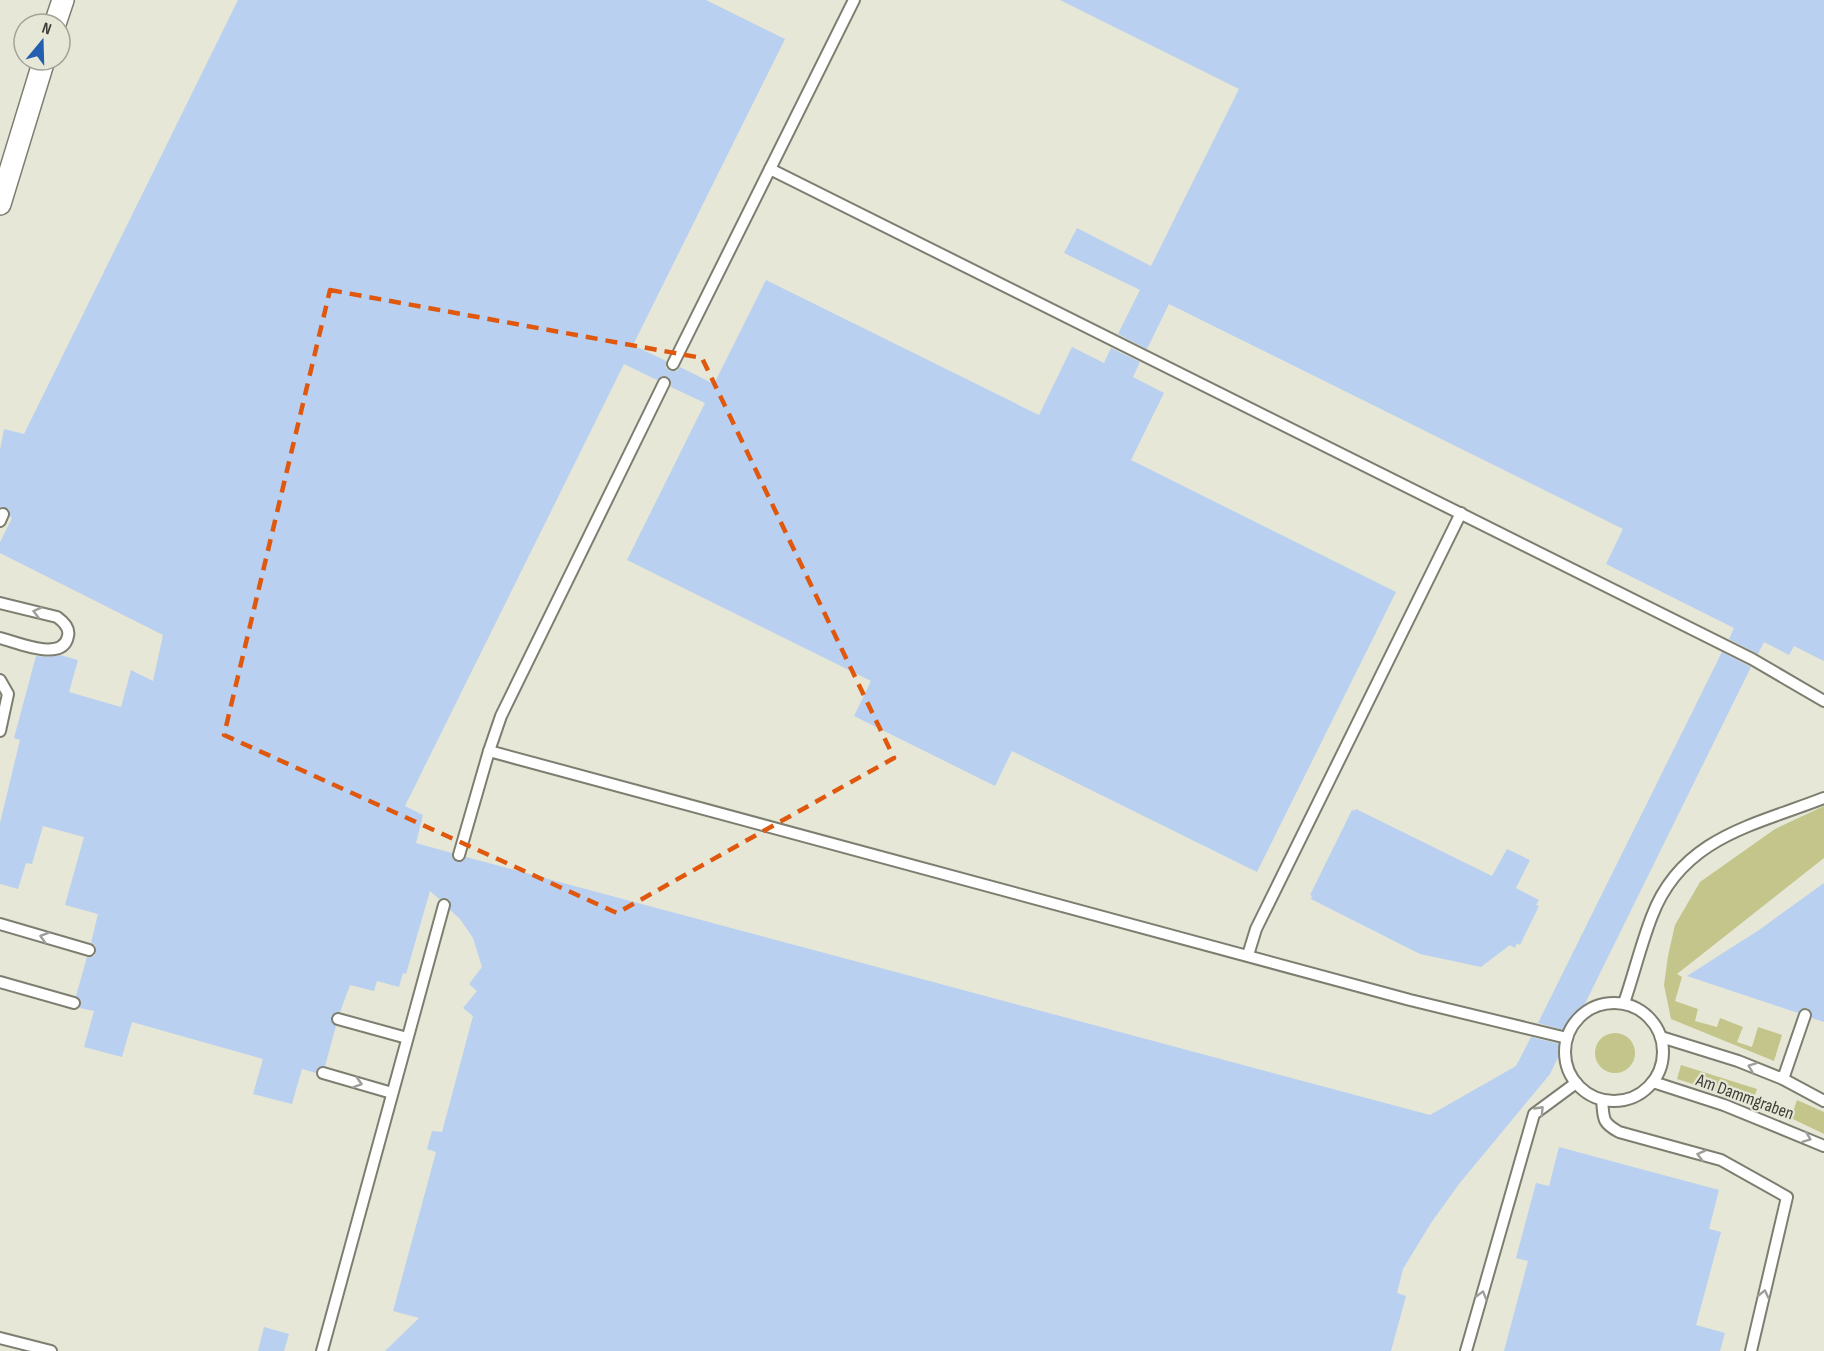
<svg xmlns="http://www.w3.org/2000/svg" width="1824" height="1351" font-family="'Sofia Sans Condensed',sans-serif">
	<style>
		.green { fill: #c3c58a }
		.building { fill: #b9d0f0 }
		.lines { fill: none; stroke-linecap: round; stroke-linejoin: round }
		.service-casing { stroke: #7d7e70; stroke-width: 14 }
		.minor-casing { stroke: #7d7e70; stroke-width: 24 }
		.service { stroke: #fff; stroke-width: 10 }
		.minor { stroke: #fff; stroke-width: 21 }
		.oneway { stroke: #9e9e9a }
		.marked { fill: none; stroke: #df580e; stroke-width: 4.5; stroke-dasharray: 12 8; stroke-linejoin: round }
		.labels { text-anchor: middle; dominant-baseline: central; stroke-width: 4.5; stroke-linejoin: round; paint-order: stroke }
		.street-label { font-size: 18px; fill: #3d3d36; stroke: #e6e7d7 }
	</style>
	<rect width="100%" height="100%" fill="#e6e7d7"/>
	<!-- green -->
	<g class="green">
		<path d="M 1824,806 L 1824,858 L 1677,974 L 1682,977 L 1675,1001 L 1698,1009 L 1695,1021 L 1717,1027 L 1720,1018 L 1743,1027 L 1737,1042 L 1752,1047 L 1758,1027 L 1782,1035 L 1774,1061 L 1671,1019 L 1664,985 L 1668,956 L 1675,925 L 1700,882 L 1775,829 Z"/>
		<circle cx="1615" cy="1053" r="20"/>
		<path d="M 1681,1065 L 1757,1089 L 1752,1103 L 1677,1079 Z"/>
		<path d="M 1797,1100 L 1824,1112 L 1824,1134 L 1791,1118 Z"/>
	</g>
	<!-- building -->
	<g class="building">
		<path d="M 238,0 L 706,0 L 785,39 L 633,345 L 666,361 L 666,368 L 670,371 L 677,371 L 680,367 L 714,384 L 766,280 L 1039,415 L 1072,347 L 1104,363 L 1111,348 L 1140,362 L 1133,377 L 1164,393 L 1131,460 L 1396,592 L 1257,872 L 1012,751 L 995,786 L 854,716 L 871,681 L 627,560 L 705,403 L 671,387 L 671,382 L 668,377 L 663,376 L 657,380 L 624,364 L 405,806 L 423,815 L 416,843 L 452,853 L 452,857 L 456,862 L 461,862 L 466,857 L 1430,1115 L 1516,1066 L 1531,1037 L 1564,1045 L 1550,1074 L 1459,1184 L 1431,1223 L 1403,1269 L 1397,1293 L 1406,1296 L 1391,1351 L 385,1351 L 419,1318 L 393,1311 L 436,1152 L 427,1149 L 432,1131 L 442,1132 L 473,1016 L 463,1008 L 477,991 L 469,984 L 482,967 L 473,938 L 460,919 L 450,910 L 450,900 L 445,898 L 439,899 L 430,891 L 406,974 L 403,973 L 399,987 L 377,981 L 374,991 L 350,985 L 340,1012 L 336,1012 L 331,1016 L 331,1021 L 336,1026 L 325,1066 L 318,1067 L 316,1073 L 302,1069 L 292,1104 L 253,1094 L 263,1059 L 132,1022 L 122,1057 L 84,1047 L 94,1011 L 80,1008 L 81,1001 L 76,996 L 87,957 L 94,956 L 96,952 L 95,945 L 91,943 L 98,914 L 65,905 L 84,837 L 43,826 L 32,864 L 26,863 L 18,889 L 0,884 L 0,823 L 20,740 L 14,738 L 36,656 L 48,657 L 60,655 L 78,660 L 69,692 L 121,707 L 131,670 L 153,681 L 163,635 L 0,553 L 0,542 L 12,518 L 10,517 L 9,509 L 0,507 L 0,450 L 4,429 L 24,434 Z"/>
		<path d="M 1060,0 L 1824,0 L 1824,661 L 1794,646 L 1789,655 L 1764,642 L 1758,654 L 1729,639 L 1734,628 L 1606,564 L 1623,529 L 1169,304 L 1147,349 L 1118,334 L 1140,290 L 1064,253 L 1077,228 L 1151,266 L 1239,89 Z"/>
		<path d="M 1722,652 L 1751,667 L 1571,1032 L 1538,1023 Z"/>
		<path d="M 1356,809 L 1492,876 L 1507,849 L 1530,860 L 1516,888 L 1539,900 L 1536,905 L 1539,906 L 1520,945 L 1517,943 L 1515,948 L 1510,945 L 1481,967 L 1420,954 L 1311,899 L 1312,896 L 1310,895 L 1352,810 L 1354,811 Z"/>
		<path d="M 1824,883 L 1824,1022 L 1812,1018 L 1811,1011 L 1807,1008 L 1801,1009 L 1798,1013 L 1687,976 L 1759,930 Z"/>
		<path d="M 1559,1147 L 1719,1190 L 1709,1229 L 1721,1232 L 1696,1325 L 1725,1333 L 1720,1351 L 1504,1351 L 1528,1261 L 1516,1258 L 1536,1183 L 1549,1186 Z"/>
		<path d="M 264,1327 L 289,1334 L 284,1351 L 258,1351 Z"/>
	</g>
	<g class="lines">
		<!-- service casing -->
		<g class="service-casing">
			<g id="service">
				<path d="M 770,169 L 1752,659 L 1824,701"/>
				<path d="M 673,364 L 854,0"/>
				<path d="M 0,521 L 3,514"/>
				<path d="M 0,603 L 57,617 C 64,622 70,628 68,636 C 63,663 17,642 0,638"/>
				<path d="M 0,680 L 8,694 L 0,731"/>
				<path d="M 489,751 L 501,716 L 664,383"/>
				<path d="M 459,855 L 489,751 L 1410,1000 L 1567,1038"/>
				<path d="M 0,924 L 89,950"/>
				<path d="M 1248,955 L 1256,929 L 1461,513"/>
				<path d="M 0,982 L 74,1003"/>
				<path d="M 1624,1003 C 1634,974 1641,944 1652,916 C 1682,837 1755,825 1824,798"/>
				<circle cx="1614" cy="1052" r="49"/>
				<path d="M 338,1019 L 407,1038"/>
				<path d="M 1661,1037 L 1738,1061 L 1783,1079 L 1824,1101"/>
				<path d="M 323,1073 L 392,1093"/>
				<path d="M 1783,1079 L 1805,1015"/>
				<path d="M 1653,1082 L 1724,1105 L 1824,1146"/>
				<path d="M 1602,1100 C 1604,1118 1601,1122 1619,1132 L 1721,1160 L 1787,1197 L 1751,1351"/>
				<path d="M 0,1338 L 51,1351"/>
				<path d="M 322,1351 L 444,905"/>
				<path d="M 1466,1351 L 1534,1114 L 1576,1083"/>
			</g>
		</g>
		<!-- minor casing -->
		<g class="minor-casing">
			<g id="minor">
				<path d="M 55,24 L 63,0"/>
				<path d="M 0,204 L 44,60"/>
			</g>
		</g>
		<!-- service -->
		<use href="#service" class="service"/>
		<!-- minor -->
		<use href="#minor" class="minor"/>
	</g>
	<!-- one-way arrows -->
	<defs><path id="oneway-chevron" d="M-2-3.5L2.5 0L-2 3.5" fill="none" stroke-width="1.6" stroke-linecap="round" stroke-linejoin="round" transform="scale(1.5)"/></defs>
	<g class="oneway">
		<use href="#oneway-chevron" transform="translate(37 612) rotate(-166)"/>
		<use href="#oneway-chevron" transform="translate(44 937) rotate(-164)"/>
		<use href="#oneway-chevron" transform="translate(1752 1067) rotate(-159)"/>
		<use href="#oneway-chevron" transform="translate(358 1083) rotate(16)"/>
		<use href="#oneway-chevron" transform="translate(1540 1110) rotate(-46)"/>
		<use href="#oneway-chevron" transform="translate(1807 1138) rotate(21)"/>
		<use href="#oneway-chevron" transform="translate(1701 1155) rotate(-165)"/>
		<use href="#oneway-chevron" transform="translate(1764 1294) rotate(-77)"/>
		<use href="#oneway-chevron" transform="translate(1482 1295) rotate(-74)"/>
	</g>
	<!-- marked area -->
	<path class="marked" d="M 330,290 L 702,358 L 894,758 L 617,913 L 224,735 Z"/>
	<g class="labels">
		<!-- street labels -->
		<g class="street-label">
			<text transform="translate(1745 1097) rotate(20)">Am Dammgraben</text>
		</g>
	</g>
	<!-- north arrow -->
	<g transform="translate(42 42) rotate(19)"><circle r="28" fill="#e6e7d7" stroke="#a2a397" stroke-width="1.5"/>
	<path d="M0-4.5L10 22L0 15L-10 22Z" fill="#235eb0"/>
	<text y="-9" font-size="16" font-weight="bold" text-anchor="middle" fill="#3d3d36">N</text>
	</g>
</svg>
